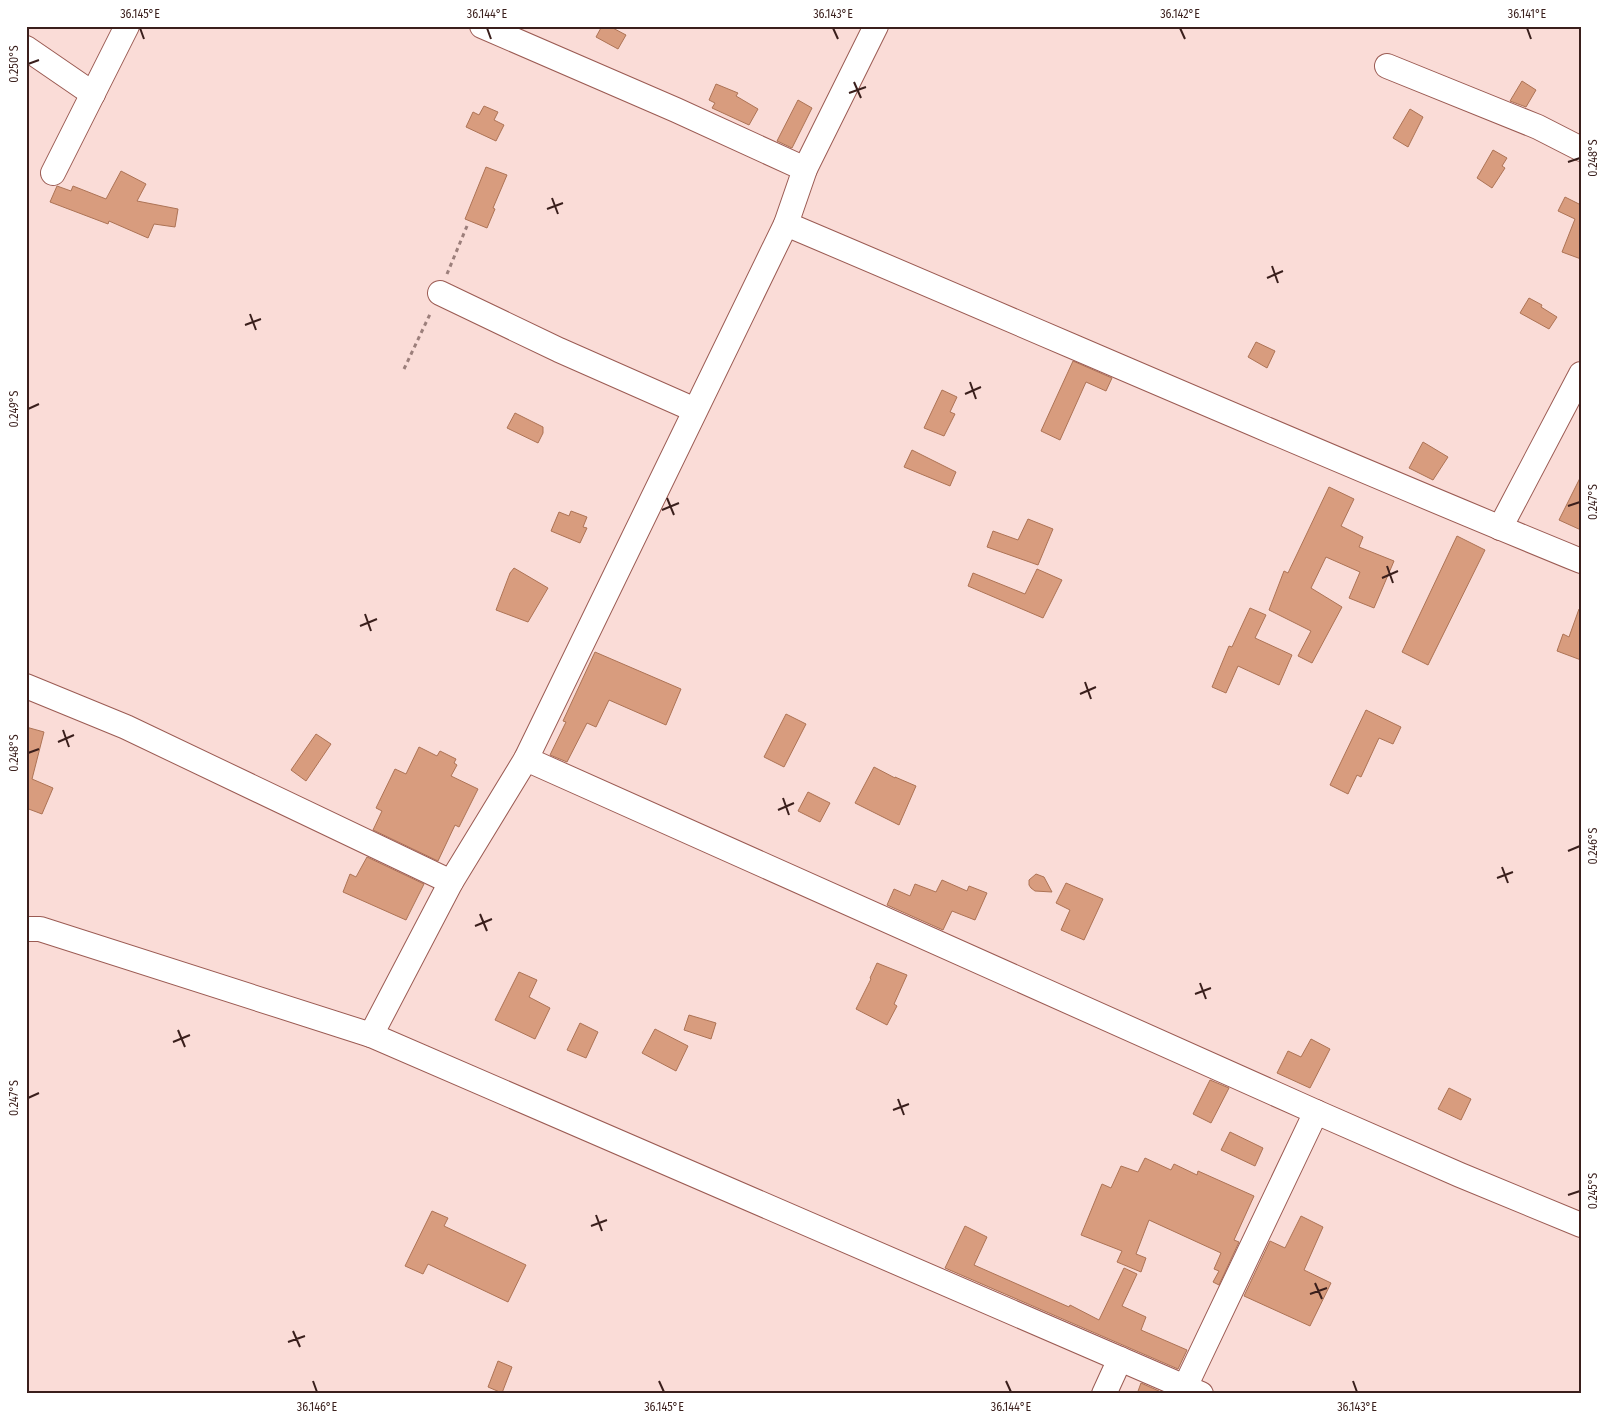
<svg xmlns="http://www.w3.org/2000/svg" width="1607" height="1420" font-family="'Fira Sans Condensed',sans-serif">
	<style>
		.building { fill: #d89c7e; stroke: #ad7355 }
		.lines { fill: none; stroke-linecap: round; stroke-linejoin: round }
		.minor-casing { stroke: #9b5b53; stroke-width: 26 }
		.path { stroke: #9c7f7b; stroke-width: 3; stroke-dasharray: 4 4; stroke-linecap: butt }
		.minor { stroke: #fff; stroke-width: 24 }
		.ticks { fill: none; stroke: #3a1f1c; stroke-width: 2 }
		.neatline { fill: none; stroke: #3a1f1c; stroke-width: 2 }
		.ticks-label { font-size: 12px; text-anchor: middle; fill: #3a1f1c }
	</style>
	<rect width="100%" height="100%" fill="#fadcd7"/>
	<!-- building -->
	<g class="building">
		<path d="M 602,26 L 609,26 L 626,35 L 618,49 L 596,37 Z"/>
		<path d="M 1522,81 L 1536,90 L 1526,107 L 1510,101 Z"/>
		<path d="M 716,84 L 738,93 L 736,96 L 758,109 L 749,125 L 712,108 L 715,103 L 709,100 Z"/>
		<path d="M 798,100 L 812,108 L 792,148 L 777,141 Z"/>
		<path d="M 484,106 L 498,112 L 494,120 L 504,125 L 496,141 L 466,127 L 473,112 L 479,115 Z"/>
		<path d="M 1410,109 L 1423,117 L 1408,147 L 1393,138 Z"/>
		<path d="M 1493,150 L 1507,158 L 1502,166 L 1505,168 L 1492,188 L 1477,178 Z"/>
		<path d="M 486,167 L 507,175 L 493,208 L 495,209 L 487,228 L 465,219 Z"/>
		<path d="M 121,171 L 146,184 L 137,201 L 178,209 L 175,227 L 154,224 L 148,238 L 109,221 L 108,224 L 50,202 L 57,186 L 71,191 L 73,186 L 106,199 Z"/>
		<path d="M 1565,197 L 1581,205 L 1581,259 L 1562,252 L 1575,219 L 1558,211 Z"/>
		<path d="M 1529,298 L 1542,305 L 1541,307 L 1557,317 L 1549,329 L 1520,313 Z"/>
		<path d="M 1256,342 L 1275,351 L 1267,368 L 1248,357 Z"/>
		<path d="M 1073,361 L 1112,378 L 1106,391 L 1086,382 L 1060,440 L 1041,431 Z"/>
		<path d="M 942,390 L 957,397 L 950,412 L 955,414 L 944,436 L 924,428 Z"/>
		<path d="M 515,413 L 543,427 L 543,433 L 538,443 L 507,428 Z"/>
		<path d="M 1423,442 L 1448,457 L 1433,480 L 1409,468 Z"/>
		<path d="M 912,450 L 956,472 L 950,486 L 904,467 Z"/>
		<path d="M 1581,476 L 1581,530 L 1559,520 Z"/>
		<path d="M 1329,487 L 1354,499 L 1341,526 L 1363,537 L 1359,547 L 1394,561 L 1374,608 L 1349,598 L 1360,572 L 1326,557 L 1311,588 L 1342,607 L 1312,663 L 1298,656 L 1311,631 L 1269,610 L 1284,571 L 1288,573 Z"/>
		<path d="M 571,511 L 587,517 L 583,527 L 587,528 L 580,543 L 551,531 L 559,512 L 569,516 Z"/>
		<path d="M 1028,519 L 1053,529 L 1038,565 L 987,547 L 993,531 L 1018,540 Z"/>
		<path d="M 1457,536 L 1485,550 L 1428,665 L 1402,652 Z"/>
		<path d="M 514,568 L 548,588 L 528,622 L 496,610 L 510,573 Z"/>
		<path d="M 1037,569 L 1062,580 L 1043,618 L 968,586 L 973,573 L 1025,594 Z"/>
		<path d="M 1250,608 L 1266,615 L 1255,638 L 1292,655 L 1279,685 L 1238,666 L 1226,693 L 1212,687 L 1229,646 L 1232,647 Z"/>
		<path d="M 1579,609 L 1581,609 L 1581,660 L 1557,651 L 1563,634 L 1569,637 Z"/>
		<path d="M 595,652 L 681,689 L 666,725 L 609,700 L 596,727 L 587,723 L 567,762 L 550,755 L 566,722 L 563,721 Z"/>
		<path d="M 1366,710 L 1401,727 L 1393,744 L 1379,738 L 1361,777 L 1357,775 L 1348,794 L 1330,785 Z"/>
		<path d="M 786,714 L 806,724 L 784,767 L 764,757 Z"/>
		<path d="M 26,727 L 44,732 L 32,779 L 53,788 L 42,814 L 26,808 Z"/>
		<path d="M 316,734 L 331,744 L 306,781 L 291,770 Z"/>
		<path d="M 419,747 L 437,756 L 440,751 L 456,759 L 454,763 L 457,765 L 451,776 L 478,789 L 459,827 L 455,825 L 438,861 L 373,830 L 382,811 L 376,808 L 395,769 L 406,774 Z"/>
		<path d="M 874,767 L 895,778 L 895,777 L 916,786 L 899,825 L 855,803 Z"/>
		<path d="M 808,792 L 830,803 L 820,822 L 798,811 Z"/>
		<path d="M 367,857 L 424,884 L 406,920 L 343,892 L 350,874 L 356,877 Z"/>
		<path d="M 1036,874 L 1044,877 L 1052,892 L 1035,891 L 1031,888 L 1029,885 L 1029,880 Z"/>
		<path d="M 942,880 L 967,891 L 969,886 L 987,893 L 975,920 L 952,911 L 943,930 L 887,905 L 894,889 L 910,896 L 915,884 L 936,892 Z"/>
		<path d="M 1066,883 L 1103,899 L 1084,940 L 1061,930 L 1070,910 L 1056,903 Z"/>
		<path d="M 877,963 L 907,975 L 894,1004 L 897,1006 L 887,1025 L 856,1009 L 871,979 L 870,978 Z"/>
		<path d="M 519,972 L 537,980 L 529,997 L 550,1008 L 535,1039 L 495,1020 Z"/>
		<path d="M 689,1015 L 716,1023 L 711,1039 L 684,1030 Z"/>
		<path d="M 580,1023 L 598,1032 L 586,1058 L 567,1050 Z"/>
		<path d="M 655,1029 L 688,1046 L 676,1071 L 642,1053 Z"/>
		<path d="M 1311,1039 L 1330,1049 L 1310,1088 L 1277,1073 L 1288,1051 L 1301,1057 Z"/>
		<path d="M 1210,1080 L 1229,1088 L 1211,1123 L 1193,1114 Z"/>
		<path d="M 1449,1088 L 1471,1099 L 1461,1120 L 1438,1109 Z"/>
		<path d="M 1230,1132 L 1263,1148 L 1255,1166 L 1221,1150 Z"/>
		<path d="M 1145,1158 L 1171,1170 L 1174,1164 L 1197,1175 L 1198,1171 L 1254,1196 L 1234,1240 L 1239,1242 L 1219,1285 L 1213,1282 L 1219,1271 L 1214,1269 L 1221,1253 L 1149,1220 L 1136,1254 L 1146,1258 L 1141,1272 L 1117,1262 L 1122,1251 L 1081,1235 L 1102,1184 L 1111,1188 L 1121,1166 L 1138,1172 Z"/>
		<path d="M 432,1211 L 448,1218 L 444,1226 L 526,1265 L 508,1302 L 428,1264 L 423,1274 L 405,1266 Z"/>
		<path d="M 1301,1216 L 1323,1227 L 1304,1270 L 1331,1283 L 1310,1326 L 1244,1296 L 1270,1241 L 1285,1248 Z"/>
		<path d="M 965,1226 L 987,1237 L 974,1265 L 1069,1307 L 1070,1305 L 1099,1320 L 1124,1268 L 1137,1274 L 1122,1306 L 1146,1317 L 1141,1330 L 1187,1350 L 1178,1369 L 945,1268 Z"/>
		<path d="M 498,1361 L 512,1367 L 502,1393 L 488,1387 Z"/>
		<path d="M 1141,1383 L 1159,1391 L 1158,1394 L 1137,1394 Z"/>
	</g>
	<g class="lines">
		<!-- minor casing -->
		<g class="minor-casing">
			<g id="minor">
				<path d="M 482,26 L 676,110 L 805,169"/>
				<path d="M 876,26 L 805,169 L 786,224 L 526,759 L 451,882 L 371,1035 L 1201,1394"/>
				<path d="M 26,48 L 93,94"/>
				<path d="M 1387,66 L 1538,127 L 1581,149"/>
				<path d="M 53,173 L 127,26"/>
				<path d="M 786,224 C 1051,336 1314,452 1581,561"/>
				<path d="M 440,293 L 559,350 L 695,410"/>
				<path d="M 1500,528 L 1581,374"/>
				<path d="M 26,686 L 126,727 L 451,882"/>
				<path d="M 526,759 L 1316,1112 L 1460,1175 L 1581,1225"/>
				<path d="M 26,929 L 40,929 L 371,1035"/>
				<path d="M 1185,1387 L 1316,1112"/>
				<path d="M 1104,1394 L 1120,1359"/>
			</g>
		</g>
		<!-- path -->
		<g class="path">
			<path d="M 447,274 L 467,226"/>
			<path d="M 404,369 L 431,312"/>
		</g>
		<!-- minor -->
		<use href="#minor" class="minor"/>
	</g>
	<!-- ticks -->
	<path class="ticks" d="M 140,28 L 144,39M 487,28 L 491,39M 833,28 L 838,39M 1180,28 L 1185,39M 1527,28 L 1531,39M 28,64 L 39,60M 854,82 L 861,98M 849,93 L 866,87M 1568,162 L 1580,158M 552,198 L 558,214M 547,209 L 563,203M 1272,266 L 1278,283M 1267,278 L 1283,271M 250,314 L 256,330M 245,325 L 261,319M 970,382 L 976,399M 965,394 L 981,387M 28,409 L 39,404M 667,498 L 674,515M 1568,506 L 1580,502M 662,510 L 679,503M 1387,566 L 1393,583M 1382,578 L 1398,571M 365,614 L 371,631M 360,626 L 377,619M 1085,682 L 1091,699M 1080,694 L 1096,687M 63,730 L 69,747M 58,742 L 74,735M 28,753 L 39,749M 783,798 L 789,815M 778,810 L 794,803M 1568,851 L 1580,846M 1502,867 L 1508,883M 1497,878 L 1513,872M 480,914 L 487,931M 475,926 L 492,919M 1200,983 L 1206,999M 1195,994 L 1211,988M 178,1030 L 185,1047M 173,1042 L 190,1035M 28,1098 L 39,1093M 898,1099 L 904,1115M 893,1110 L 909,1104M 1568,1195 L 1580,1191M 596,1215 L 602,1231M 591,1226 L 607,1220M 1315,1283 L 1322,1299M 1310,1294 L 1327,1288M 293,1331 L 300,1347M 288,1342 L 305,1336M 313,1381 L 317,1392M 659,1381 L 664,1392M 1006,1381 L 1011,1392M 1353,1381 L 1357,1392"/>
	<!-- border -->
	<rect width="1607" height="1420" fill="none" stroke="#ffffff" stroke-width="55"/>
	<rect x="28" y="28" width="1552" height="1364" class="neatline"/>
	<g class="ticks-label">
		<text x="140" y="18">36.145°E</text>
		<text x="487" y="18">36.144°E</text>
		<text x="833" y="18">36.143°E</text>
		<text x="1180" y="18">36.142°E</text>
		<text x="1527" y="18">36.141°E</text>
		<text transform="translate(14 64) rotate(-90)" y="4">0.250°S</text>
		<text transform="translate(1593 158) rotate(-90)" y="4">0.248°S</text>
		<text transform="translate(14 409) rotate(-90)" y="4">0.249°S</text>
		<text transform="translate(1593 502) rotate(-90)" y="4">0.247°S</text>
		<text transform="translate(14 753) rotate(-90)" y="4">0.248°S</text>
		<text transform="translate(1593 846) rotate(-90)" y="4">0.246°S</text>
		<text transform="translate(14 1098) rotate(-90)" y="4">0.247°S</text>
		<text transform="translate(1593 1191) rotate(-90)" y="4">0.245°S</text>
		<text x="317" y="1411">36.146°E</text>
		<text x="664" y="1411">36.145°E</text>
		<text x="1011" y="1411">36.144°E</text>
		<text x="1357" y="1411">36.143°E</text>
	</g>
</svg>
